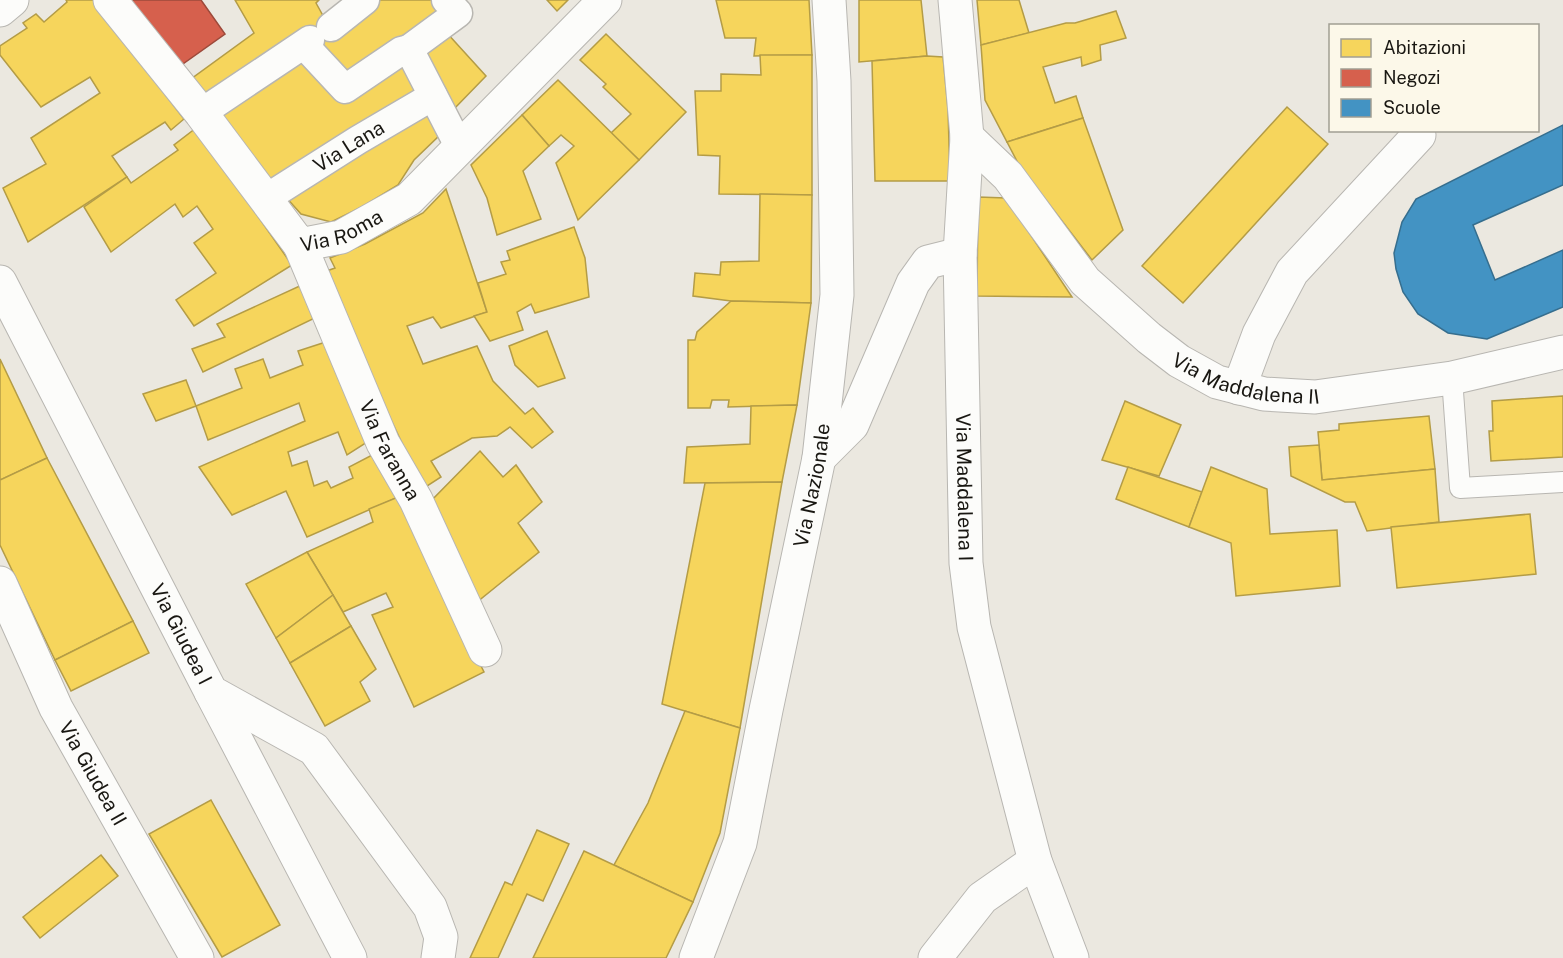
<svg xmlns="http://www.w3.org/2000/svg" width="1563" height="958" font-family="'Public Sans',sans-serif">
	<style>
		.homes { fill: #f6d55c; stroke: #b49c46; stroke-width: 1.5 }
		.shops { fill: #d6604d; stroke: #9d4a3b; stroke-width: 1.5 }
		.schools { fill: #4393c3; stroke: #366e8e; stroke-width: 1.5 }
		.lines { fill: none; stroke-linecap: round; stroke-linejoin: round }
		.service-casing { stroke: #b8b6b1; stroke-width: 22 }
		.pedestrian-casing { stroke: #b8b6b1; stroke-width: 31 }
		.minor-casing { stroke: #b8b6b1; stroke-width: 35 }
		.tertiary-casing { stroke: #b8b6b1; stroke-width: 35 }
		.secondary-casing { stroke: #b8b6b1; stroke-width: 35 }
		.service { stroke: #fcfcfa; stroke-width: 20 }
		.pedestrian { stroke: #fcfcfa; stroke-width: 28 }
		.minor { stroke: #fcfcfa; stroke-width: 33 }
		.tertiary { stroke: #fcfcfa; stroke-width: 33 }
		.secondary { stroke: #fcfcfa; stroke-width: 33 }
		.labels { text-anchor: middle; dominant-baseline: central; stroke-width: 6; stroke-linejoin: round; paint-order: stroke }
		.street-label { font-size: 20px; fill: #191712; stroke: #fcf8e9 }
	</style>
	<rect width="100%" height="100%" fill="#ebe8e0"/>
	<!-- homes -->
	<g class="homes">
		<path d="M 66,0 L 93,0 L 184,119 L 171,130 L 165,122 L 112,156 L 127,177 L 28,242 L 3,188 L 46,164 L 31,138 L 100,93 L 90,77 L 41,107 L 0,55 L 0,46 L 27,28 L 23,23 L 36,14 L 44,22 L 67,2 Z"/>
		<path d="M 235,0 L 319,0 L 316,3 L 326,21 L 377,0 L 436,0 L 448,12 L 343,78 L 306,34 L 206,100 L 191,79 L 254,33 Z"/>
		<path d="M 547,0 L 568,0 L 557,11 Z"/>
		<path d="M 716,0 L 809,0 L 812,55 L 754,56 L 756,38 L 725,38 Z"/>
		<path d="M 859,0 L 921,0 L 927,56 L 859,62 Z"/>
		<path d="M 977,0 L 1019,0 L 1029,33 L 981,45 Z"/>
		<path d="M 1116,11 L 1126,38 L 1100,45 L 1101,60 L 1082,66 L 1081,57 L 1043,67 L 1055,103 L 1076,96 L 1083,118 L 1007,142 L 985,100 L 981,45 L 1066,23 L 1075,23 Z"/>
		<path d="M 446,32 L 486,76 L 453,110 L 421,50 Z"/>
		<path d="M 606,34 L 686,112 L 639,160 L 611,133 L 631,114 L 603,87 L 606,84 L 580,60 Z"/>
		<path d="M 303,55 L 346,99 L 404,58 L 421,92 L 273,186 L 216,112 Z"/>
		<path d="M 760,55 L 812,55 L 812,195 L 719,194 L 720,156 L 698,155 L 695,91 L 721,91 L 721,74 L 761,75 Z"/>
		<path d="M 927,56 L 943,57 L 948,109 L 950,181 L 875,181 L 872,61 Z"/>
		<path d="M 558,80 L 639,160 L 578,220 L 556,163 L 574,146 L 561,135 L 549,146 L 522,115 Z"/>
		<path d="M 1287,107 L 1328,144 L 1183,303 L 1142,266 Z"/>
		<path d="M 430,109 L 443,132 L 414,160 L 398,185 L 362,207 L 331,222 L 301,214 L 284,195 Z"/>
		<path d="M 522,115 L 549,146 L 523,171 L 541,219 L 497,235 L 487,198 L 471,165 Z"/>
		<path d="M 1083,118 L 1123,230 L 1092,260 L 1019,165 L 1007,142 Z"/>
		<path d="M 196,128 L 292,265 L 194,326 L 176,300 L 216,273 L 194,243 L 213,229 L 197,206 L 183,217 L 175,204 L 111,252 L 84,207 L 127,177 L 131,183 L 178,150 L 174,145 Z"/>
		<path d="M 446,189 L 487,312 L 441,328 L 433,317 L 407,326 L 423,364 L 477,346 L 493,381 L 525,414 L 533,408 L 553,432 L 532,448 L 510,427 L 497,436 L 472,438 L 431,461 L 441,477 L 421,490 L 402,443 L 321,273 L 335,268 L 330,258 L 365,244 L 423,213 Z"/>
		<path d="M 760,194 L 812,195 L 811,303 L 731,301 L 693,296 L 695,273 L 720,275 L 721,262 L 759,261 Z"/>
		<path d="M 978,197 L 1006,198 L 1072,297 L 977,296 Z"/>
		<path d="M 574,227 L 585,258 L 589,297 L 535,313 L 531,304 L 517,312 L 523,330 L 490,341 L 474,316 L 487,312 L 478,283 L 506,274 L 501,262 L 510,260 L 507,251 Z"/>
		<path d="M 304,284 L 319,316 L 203,372 L 192,349 L 225,337 L 217,324 Z"/>
		<path d="M 731,301 L 811,303 L 797,405 L 728,407 L 729,400 L 712,400 L 710,408 L 688,408 L 688,340 L 695,340 L 697,332 Z"/>
		<path d="M 547,331 L 565,378 L 538,387 L 515,365 L 509,346 Z"/>
		<path d="M 332,340 L 372,439 L 347,455 L 338,432 L 288,452 L 292,466 L 307,461 L 314,486 L 327,481 L 331,488 L 353,478 L 349,467 L 376,453 L 403,495 L 307,537 L 286,491 L 232,515 L 199,467 L 305,421 L 299,403 L 208,440 L 196,406 L 242,388 L 235,369 L 263,359 L 270,378 L 303,365 L 298,351 Z"/>
		<path d="M 0,359 L 47,458 L 0,480 Z"/>
		<path d="M 186,380 L 196,406 L 156,421 L 143,394 Z"/>
		<path d="M 1563,396 L 1563,457 L 1491,461 L 1489,431 L 1493,431 L 1492,401 Z"/>
		<path d="M 1125,401 L 1181,425 L 1159,476 L 1102,460 Z"/>
		<path d="M 797,405 L 782,482 L 684,483 L 687,447 L 750,444 L 751,406 Z"/>
		<path d="M 1429,416 L 1435,469 L 1322,480 L 1318,432 L 1339,430 L 1339,424 Z"/>
		<path d="M 1319,445 L 1322,480 L 1435,469 L 1439,522 L 1367,531 L 1355,502 L 1345,502 L 1291,476 L 1289,447 Z"/>
		<path d="M 480,451 L 503,477 L 516,465 L 542,502 L 518,523 L 539,552 L 477,602 L 429,503 Z"/>
		<path d="M 47,458 L 133,621 L 55,660 L 0,545 L 0,480 Z"/>
		<path d="M 1128,467 L 1202,492 L 1189,527 L 1116,499 Z"/>
		<path d="M 1211,467 L 1267,489 L 1270,534 L 1337,530 L 1340,586 L 1236,596 L 1231,543 L 1189,527 Z"/>
		<path d="M 782,482 L 740,728 L 662,704 L 705,483 Z"/>
		<path d="M 403,495 L 436,576 L 484,672 L 414,707 L 372,615 L 393,607 L 386,593 L 343,612 L 307,552 L 373,522 L 369,509 Z"/>
		<path d="M 1530,514 L 1536,574 L 1397,588 L 1391,527 Z"/>
		<path d="M 307,552 L 333,595 L 276,638 L 246,584 Z"/>
		<path d="M 333,595 L 351,626 L 290,663 L 276,638 Z"/>
		<path d="M 133,621 L 149,653 L 71,691 L 55,660 Z"/>
		<path d="M 351,626 L 376,669 L 360,682 L 370,701 L 325,726 L 290,663 Z"/>
		<path d="M 685,711 L 740,728 L 720,833 L 693,902 L 614,865 L 648,803 Z"/>
		<path d="M 211,800 L 280,925 L 222,957 L 149,834 Z"/>
		<path d="M 537,830 L 569,844 L 543,901 L 527,894 L 498,958 L 470,958 L 505,882 L 512,885 Z"/>
		<path d="M 584,851 L 693,902 L 666,958 L 533,958 Z"/>
		<path d="M 101,855 L 118,876 L 40,938 L 23,917 Z"/>
	</g>
	<!-- shops -->
	<path class="shops" d="M 127,0 L 201,0 L 225,34 L 180,66 Z"/>
	<!-- schools -->
	<path class="schools" d="M 1563,125 L 1563,185 L 1473,225 L 1495,280 L 1563,250 L 1563,307 L 1487,339 L 1448,333 L 1418,314 L 1403,292 L 1396,269 L 1394,253 L 1402,222 L 1416,199 Z"/>
	<g class="lines">
		<!-- service casing -->
		<g class="service-casing">
			<path id="service" d="M 1452,378 L 1460,488 L 1563,482"/>
		</g>
		<!-- pedestrian casing -->
		<g class="pedestrian-casing">
			<g id="pedestrian">
				<path d="M 331,27 L 365,0"/>
				<path d="M 304,45 L 345,89 L 401,51 L 409,49 L 459,146"/>
				<path d="M 409,49 L 458,13 L 446,0"/>
				<path d="M 201,113 L 310,40"/>
				<path id="s1" d="M 265,199 L 358,140 L 433,96"/>
			</g>
		</g>
		<!-- minor casing -->
		<g class="minor-casing">
			<g id="minor">
				<path id="s2" d="M 967,137 L 1008,176 L 1085,281 L 1149,338 L 1179,361 L 1217,382 L 1264,394 L 1315,397 L 1452,378 L 1563,352"/>
				<path id="s3" d="M 300,245 L 383,443 L 416,500 L 485,650"/>
				<path d="M 1239,388 L 1259,334 L 1292,272 L 1419,135"/>
				<path id="s4" d="M 0,583 L 56,708 L 197,958"/>
				<path d="M 211,692 L 350,958"/>
				<path d="M 935,958 L 982,898 L 1035,861"/>
			</g>
		</g>
		<!-- tertiary casing -->
		<g class="tertiary-casing">
			<g id="tertiary">
				<path id="s5" d="M 110,0 L 201,113 L 300,245 L 341,237 L 409,199 L 605,0"/>
				<path id="s6" d="M 955,0 L 967,137 L 960,254 L 966,563 L 974,627 L 1035,861 L 1072,958"/>
				<path d="M 0,10 L 12,0"/>
				<path id="s7" d="M 0,282 L 211,692 L 314,749 L 430,907 L 441,937 L 438,958"/>
				<path d="M 819,458 L 852,425 L 913,283 L 928,262 L 960,254"/>
			</g>
		</g>
		<!-- secondary casing -->
		<g class="secondary-casing">
			<g id="secondary">
				<path id="s8" d="M 696,958 L 740,843 L 766,710 L 819,458 L 837,295 L 834,81 L 829,0"/>
			</g>
		</g>
		<!-- service -->
		<use href="#service" class="service"/>
		<!-- pedestrian -->
		<use href="#pedestrian" class="pedestrian"/>
		<!-- minor -->
		<use href="#minor" class="minor"/>
		<!-- tertiary -->
		<use href="#tertiary" class="tertiary"/>
		<!-- secondary -->
		<use href="#secondary" class="secondary"/>
	</g>
	<g class="labels">
		<!-- street labels -->
		<g class="street-label">
			<text stroke="none"><textPath href="#s1" startOffset="99">Via Lana</textPath></text>
			<text stroke="none"><textPath href="#s5" startOffset="354">Via Roma</textPath></text>
			<text stroke="none"><textPath href="#s2" startOffset="381">Via Maddalena II</textPath></text>
			<text stroke="none"><textPath href="#s3" startOffset="224">Via Faranna</textPath></text>
			<text stroke="none"><textPath href="#s8" startOffset="488">Via Nazionale</textPath></text>
			<text stroke="none"><textPath href="#s6" startOffset="488">Via Maddalena I</textPath></text>
			<text stroke="none"><textPath href="#s7" startOffset="396">Via Giudea I</textPath></text>
			<text stroke="none"><textPath href="#s4" startOffset="212">Via Giudea II</textPath></text>
		</g>
	</g>
	<!-- legend -->
	<rect x="1329" y="24" width="210" height="108" fill="#fcf8e9" stroke="#a19e93" stroke-width="1.5"/>
	<rect x="1341" y="39" width="30" height="18" fill="#f6d55c" stroke="#a19e93" stroke-width="1.5"/>
	<text x="1383" y="54" font-size="18" fill="#191712">Abitazioni</text>
	<rect x="1341" y="69" width="30" height="18" fill="#d6604d" stroke="#a19e93" stroke-width="1.5"/>
	<text x="1383" y="84" font-size="18" fill="#191712">Negozi</text>
	<rect x="1341" y="99" width="30" height="18" fill="#4393c3" stroke="#a19e93" stroke-width="1.5"/>
	<text x="1383" y="114" font-size="18" fill="#191712">Scuole</text>
</svg>
